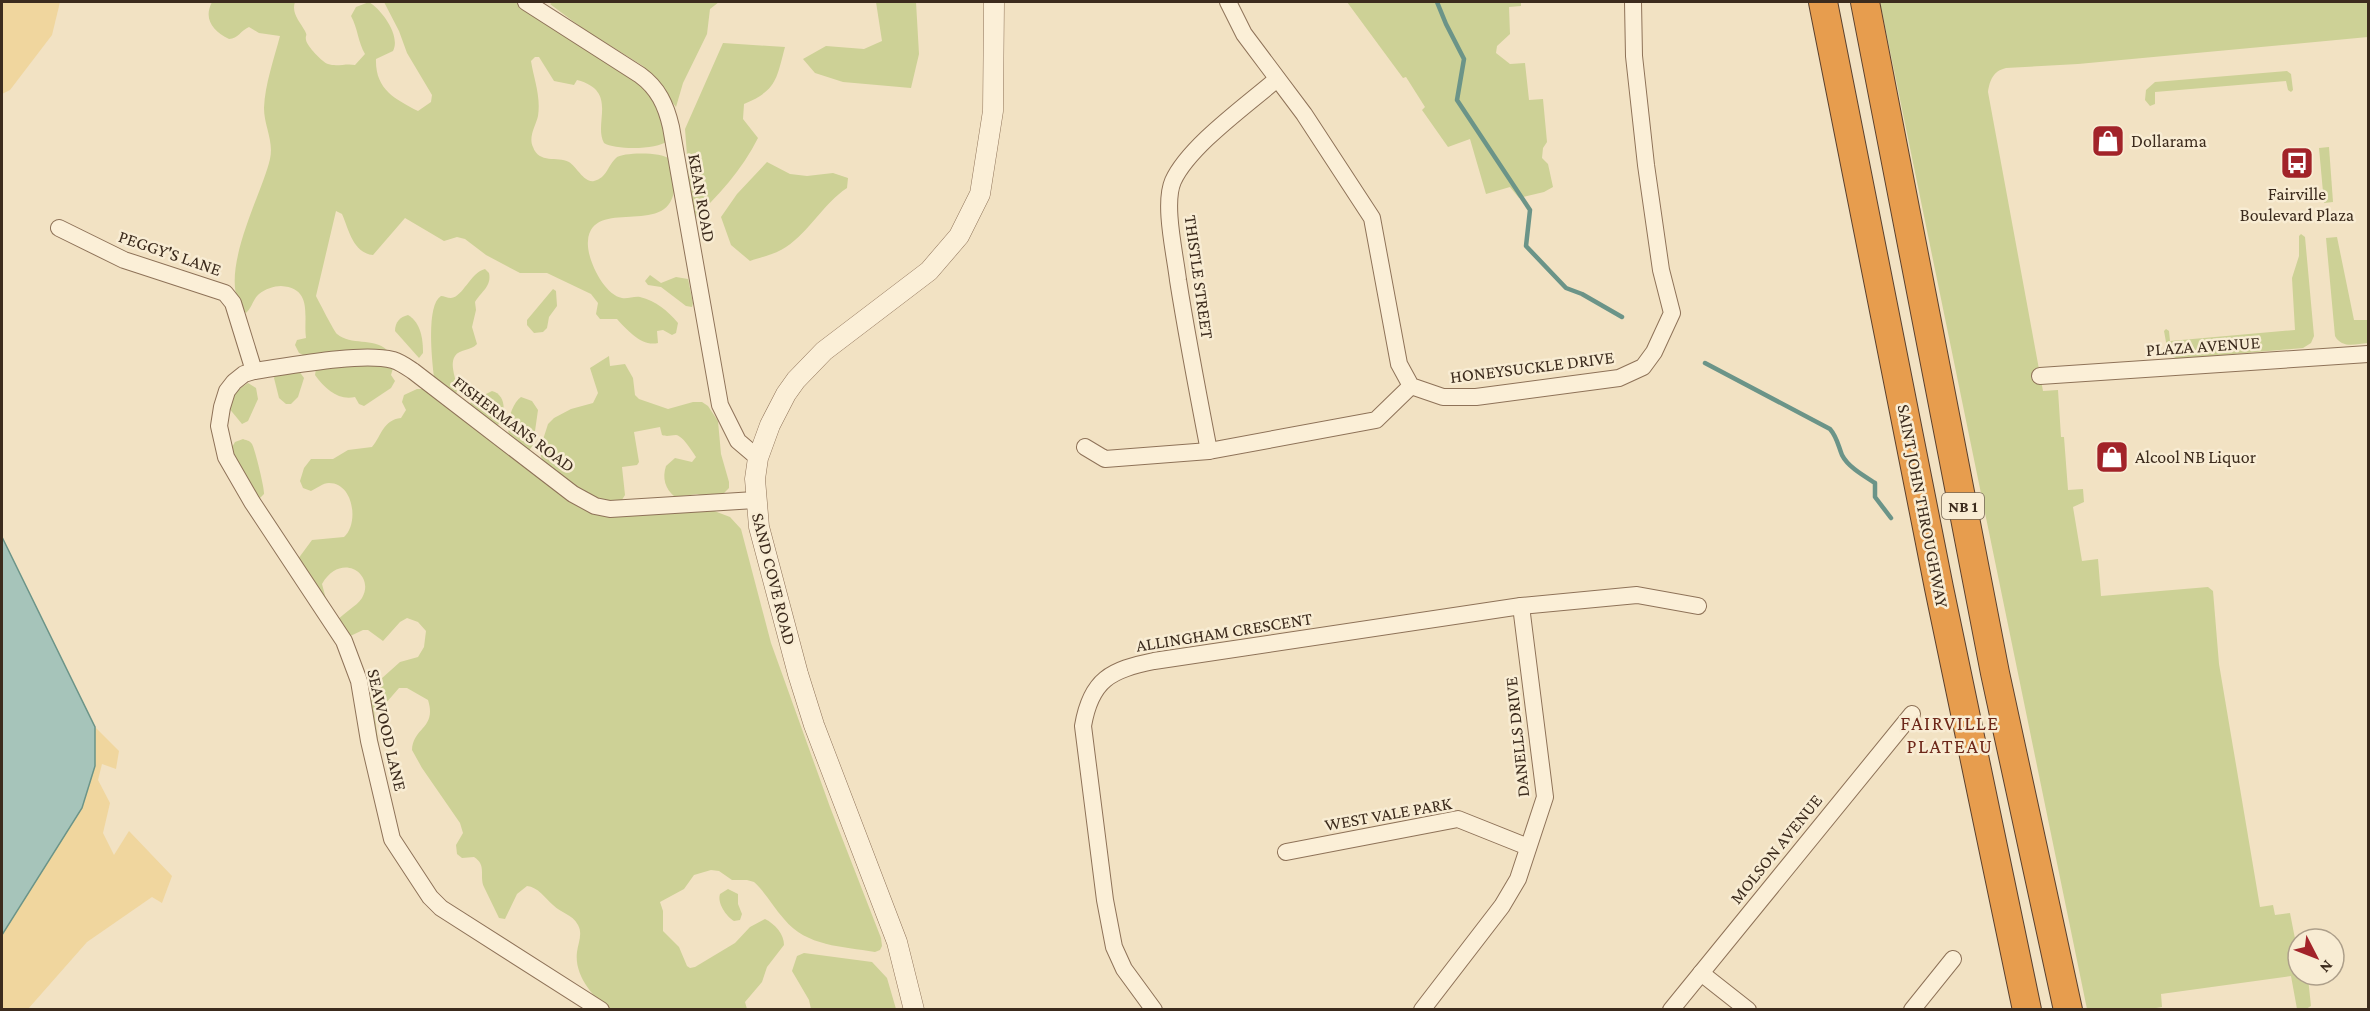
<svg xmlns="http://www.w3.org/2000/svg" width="2370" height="1011" font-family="'Crimson Pro',serif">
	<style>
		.green { fill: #cdd196 }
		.sand { fill: #f0d69e }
		.water { fill: #a6c4ba; stroke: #6b9488; stroke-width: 1.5 }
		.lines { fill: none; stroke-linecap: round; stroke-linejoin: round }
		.stream { stroke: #6b9488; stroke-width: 4.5 }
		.minor-casing { stroke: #8e7258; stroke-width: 18 }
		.tertiary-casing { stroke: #8e7258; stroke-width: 21 }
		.motorway-casing { stroke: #5b402d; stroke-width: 30 }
		.minor { stroke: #fbefd7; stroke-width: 16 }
		.tertiary { stroke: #fbefd7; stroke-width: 20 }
		.motorway { stroke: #e79d4e; stroke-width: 28 }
		.labels { text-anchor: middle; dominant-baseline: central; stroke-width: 5; stroke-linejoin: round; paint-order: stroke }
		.shield { fill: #f8ecd3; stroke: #746554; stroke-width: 1.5 }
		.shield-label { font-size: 16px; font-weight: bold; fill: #3c2b1d }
		.poi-label { font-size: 18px; fill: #3c2b1d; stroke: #f8ecd3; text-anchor: start }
		.street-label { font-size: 18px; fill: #3c2b1d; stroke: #f8ecd3 }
		.neighbourhood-label { font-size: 20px; letter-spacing: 1.5px; fill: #6d2719; stroke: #f8ecd3 }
	</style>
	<rect width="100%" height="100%" fill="#f2e2c3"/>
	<!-- green -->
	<g class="green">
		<path d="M 212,2 L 295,2 C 291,13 300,22 305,31 C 308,37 305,34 306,40 C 307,46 322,62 328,64 C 337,67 346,63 355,65 L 365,54 C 358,42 358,29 351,16 L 356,7 L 369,2 C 382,10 401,36 393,51 L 376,59 C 375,89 395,99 418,111 L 431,102 L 432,95 L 407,53 L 399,31 L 384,2 L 516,2 L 626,72 L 653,96 L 667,141 C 658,150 615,150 604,143 C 593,123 619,91 577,80 L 574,85 L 554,81 L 539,57 L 535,57 L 531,61 C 534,80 541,96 538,116 C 536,125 528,137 533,147 C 539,164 557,156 569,162 C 577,167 584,183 594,181 C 607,178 608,165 616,158 C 623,152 662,152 669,159 C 671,169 675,181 674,191 C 667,238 592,196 588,241 C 586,258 604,295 622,298 C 628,299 634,296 640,297 C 656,301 668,311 678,323 L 676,333 L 672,335 L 663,330 L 657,331 L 658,343 C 642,347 627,330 617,319 L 600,319 L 596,314 L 598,303 L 591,294 L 547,273 L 520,273 L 486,255 L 465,239 L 457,237 L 444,241 L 405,218 L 373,255 C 353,253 349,230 342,214 L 336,211 L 316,296 C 319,302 334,331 337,334 C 351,346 373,337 387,350 L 386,352 L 307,357 L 299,353 L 295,345 L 297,340 L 306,338 C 303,318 314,288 281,286 C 274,286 265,289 259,294 C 253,299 252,308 246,313 C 213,281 262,195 270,159 C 274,141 264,126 264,108 C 265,84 274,59 280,36 L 259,33 L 249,27 C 241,30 238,39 229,39 C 213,31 203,19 212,2 Z"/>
		<path d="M 553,2 L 719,2 L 710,9 L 707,34 L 683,83 L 676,107 L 643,66 L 582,28 L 550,4 Z"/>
		<path d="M 876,2 L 916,2 L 919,54 L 911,88 L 843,82 L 815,73 L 803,59 L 826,46 L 864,49 L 882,41 Z"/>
		<path d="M 1347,2 L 1521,2 L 1521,6 L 1509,7 L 1510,34 L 1497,46 L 1496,53 L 1510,64 L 1525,63 L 1529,100 L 1543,99 L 1547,142 L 1543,148 L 1542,158 L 1548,164 L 1553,187 L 1544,192 L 1519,198 L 1510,187 L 1486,194 L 1470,139 L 1448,147 L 1422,110 L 1425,107 L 1406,77 L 1403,78 Z"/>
		<path d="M 1880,2 L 2368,2 L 2368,37 L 2078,64 L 2006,68 C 1993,71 1990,80 1988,92 L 2043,391 L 2058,390 L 2061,437 L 2064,437 L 2068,490 L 2083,489 L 2084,502 L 2073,507 L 2082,561 L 2098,559 L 2101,596 L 2208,587 L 2213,591 L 2219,664 L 2260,907 L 2273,905 L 2275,915 L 2290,913 L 2298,954 L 2298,975 L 2328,975 L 2308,978 L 2311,1006 L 2306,1009 L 2297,1009 L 2291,976 L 2161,994 L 2162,1007 L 2150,1009 L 2087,1009 Z"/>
		<path d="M 723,43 L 785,47 C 776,80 777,90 744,104 L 743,119 L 758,138 C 742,170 718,196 692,221 L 685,129 Z"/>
		<path d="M 2287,71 L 2291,74 L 2293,90 L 2291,92 L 2288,90 L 2286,81 L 2155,92 L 2155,104 L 2150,106 L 2145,100 L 2146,90 L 2155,82 Z"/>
		<path d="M 2329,147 L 2333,202 L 2324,203 L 2319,148 Z"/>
		<path d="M 767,162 L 790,174 L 807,176 L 833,173 L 848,178 L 847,188 C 823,204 810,231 786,247 C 776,254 761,257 750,261 L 731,245 L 721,217 L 737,194 Z"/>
		<path d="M 2301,234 L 2305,237 L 2314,336 L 2311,343 L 2303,348 L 2177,359 L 2168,353 L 2164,331 L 2166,329 L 2169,331 L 2170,341 L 2295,330 L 2292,278 L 2299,256 L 2299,236 Z"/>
		<path d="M 2337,237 L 2354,320 L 2368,320 L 2368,343 C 2356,344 2342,349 2335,336 L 2326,238 Z"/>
		<path d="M 485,269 L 489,273 C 492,286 481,292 475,302 L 476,310 L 472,327 L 477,344 C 471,351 459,349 455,356 C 448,367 460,383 456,396 L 434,377 C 432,360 426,305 441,296 C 444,296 447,298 451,298 C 463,297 470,273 485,269 Z"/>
		<path d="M 650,275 L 661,283 L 676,277 L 688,279 L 693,303 L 692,307 L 686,306 L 661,287 L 648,285 L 645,281 Z"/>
		<path d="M 553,289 L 556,291 L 557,306 L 549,317 L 547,328 L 543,332 L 534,333 L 527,325 L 527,320 Z"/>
		<path d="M 408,315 C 421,323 423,339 423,353 L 419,358 L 395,331 C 395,322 400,317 408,315 Z"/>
		<path d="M 609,356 L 610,366 L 625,364 L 633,378 L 635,395 L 639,399 L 668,409 L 693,402 L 702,402 L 708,406 L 718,421 L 721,454 L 729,482 L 729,488 L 723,494 L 704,496 L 697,494 L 675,497 C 665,489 662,478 666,466 L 675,458 L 692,462 L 696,457 C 692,451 683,436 676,435 C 670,435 668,437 662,435 L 660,427 L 634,432 L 639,462 L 637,465 L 622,467 L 625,495 L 620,503 L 590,499 L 545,465 L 541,457 L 540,449 L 548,424 L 554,418 L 571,409 L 593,403 L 598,393 L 590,368 Z"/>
		<path d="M 374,363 L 393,368 L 391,375 L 395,381 L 391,388 L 364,406 L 359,404 L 355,397 C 339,401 325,389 315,375 L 316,369 Z"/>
		<path d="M 299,371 L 304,378 L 298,397 L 291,404 L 286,404 L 279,398 L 274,378 L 276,374 Z"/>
		<path d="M 248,383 L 256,388 L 258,399 L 248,421 L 242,424 L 228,407 L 232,394 Z"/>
		<path d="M 417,389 L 425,389 L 580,506 L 709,509 L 730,517 L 741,529 L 771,643 L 830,807 L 881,938 L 882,946 L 880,950 L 875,952 C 842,946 807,947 784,919 C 773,907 766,893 754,882 L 747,880 L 732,880 L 719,871 L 711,870 L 694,875 L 684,889 L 660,902 L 663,911 L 663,931 L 679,947 L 687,966 L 690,968 L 695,967 L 735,943 L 750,927 L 765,919 C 775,924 784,934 784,945 L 767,967 L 762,982 L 745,1002 L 747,1009 L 611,1010 C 593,998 574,975 577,952 C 578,943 583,934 578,925 C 572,914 561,913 553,905 C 545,898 538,887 527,886 L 517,894 L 505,919 L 499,918 C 494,908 489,897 484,887 C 479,876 487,865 474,857 L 462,858 L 457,854 L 456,845 L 463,833 L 460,823 L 422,768 L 412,750 C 413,727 437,729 428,700 L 407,688 L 399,688 L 386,703 L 377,706 L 374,710 L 379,748 L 367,684 L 381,679 L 400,662 L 418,657 L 424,647 L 426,631 L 418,622 L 407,618 L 400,622 L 383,641 L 368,630 L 363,630 L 344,639 L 337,621 C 344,612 356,607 362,598 C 376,574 341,551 322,584 L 327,603 L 298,559 L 312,540 L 344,537 C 359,524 354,483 329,483 C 323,483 317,488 311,491 L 303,488 L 300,481 L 304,468 L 311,459 L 333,459 L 348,450 L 372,447 C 382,435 383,420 401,418 L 406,410 L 402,402 L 404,395 Z"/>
		<path d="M 492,391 C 508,395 506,419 495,428 L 469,405 L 472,401 Z"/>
		<path d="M 521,397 L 532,401 L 538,410 L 533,445 L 528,452 C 523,448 514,444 511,440 C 504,429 511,404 521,397 Z"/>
		<path d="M 243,439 C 248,441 249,440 252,444 C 255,449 265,490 264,494 L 258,500 L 241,475 L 231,449 L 235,442 Z"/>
		<path d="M 728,889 L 738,894 L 738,904 L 742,914 L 740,920 L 734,921 C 726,916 717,903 720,894 Z"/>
		<path d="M 804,953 L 872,962 L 887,978 L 896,1009 L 811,1009 L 809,1000 L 792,971 L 797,956 Z"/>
	</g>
	<!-- sand -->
	<g class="sand">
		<path d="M 2,2 L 60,2 L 52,35 L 10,90 L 2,94 Z"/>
		<path d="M 95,727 L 119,751 L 116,769 L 102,764 L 98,780 L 110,803 L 103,833 L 114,855 L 129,831 L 172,876 L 162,903 L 152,897 L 87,942 L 28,1009 L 2,1009 L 2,935 L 82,808 L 95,766 Z"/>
	</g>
	<!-- water -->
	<path class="water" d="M 2,537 L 95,727 L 95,766 L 82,808 L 2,935 Z"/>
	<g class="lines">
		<!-- stream -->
		<g class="stream">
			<path d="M 1437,2 L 1446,24 L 1464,59 L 1457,100 L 1530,210 L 1526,246 L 1566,288 L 1582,294 L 1622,317"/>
			<path d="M 1705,363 L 1830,429 C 1837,437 1838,445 1842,455 C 1848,467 1864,476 1875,483 L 1875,497 L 1891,518"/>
		</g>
		<!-- minor casing -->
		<g class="minor-casing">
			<g id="minor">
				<path d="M 526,2 L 640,75 C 658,88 666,105 671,127 L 720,405 L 738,441 L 758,458"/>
				<path d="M 1228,2 L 1244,34 L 1304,114 L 1372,218 L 1399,364 L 1411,386 L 1443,397 L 1476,397 L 1619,378 L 1643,367 L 1654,352 L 1672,313 L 1661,270 L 1646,165 L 1634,56 L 1633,2"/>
				<path d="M 59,228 L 124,260 L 225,293 L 233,303 L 254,371"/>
				<path d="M 2040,376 L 2368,354"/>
				<path d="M 1085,447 L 1105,459 L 1209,451 L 1376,420 L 1411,386"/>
				<path d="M 1209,451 C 1198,394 1187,337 1178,280 C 1175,254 1163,204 1173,181 C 1189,146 1247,105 1277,79"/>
				<path d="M 1286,852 L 1458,819 L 1528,847"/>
				<path d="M 1701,973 L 1748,1010"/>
				<path d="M 601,1010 L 441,908 L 430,897 L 392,839 L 369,741 L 359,681 L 344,641 L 252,502 L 226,457 L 219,426 L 222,407 L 227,391 L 234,382 L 244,374 L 254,371 C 289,366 361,352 393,360 C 400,362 407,367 413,371 L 573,494 L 595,506 L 610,509 L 755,500"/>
				<path d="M 1154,1010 L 1124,969 L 1114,947 L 1105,900 L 1083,726 C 1091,679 1111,670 1154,661 L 1521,606 L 1637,595 L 1698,606"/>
				<path d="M 1422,1010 L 1502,906 L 1518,879 L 1545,797 L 1521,606"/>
				<path d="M 1671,1010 L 1912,714"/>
				<path d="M 1912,1010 L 1953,959"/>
			</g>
		</g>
		<!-- tertiary casing -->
		<g class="tertiary-casing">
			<path id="tertiary" d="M 914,1010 L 897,942 L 814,725 L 798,674 L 759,527 L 755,479 L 758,458 L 770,425 L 786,394 L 796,380 L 824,351 L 929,271 L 959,236 L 980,194 L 993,111 L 994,2"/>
		</g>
		<!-- motorway casing -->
		<g class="motorway-casing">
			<g id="motorway">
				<path d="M 1823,2 L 1939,588 L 2027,1010"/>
				<path d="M 1865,2 L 1995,673 L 2068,1010"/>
			</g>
		</g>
		<!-- minor -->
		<use href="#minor" class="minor"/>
		<!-- tertiary -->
		<use href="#tertiary" class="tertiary"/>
		<!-- motorway -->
		<use href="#motorway" class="motorway"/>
	</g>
	<!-- icons -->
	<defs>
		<g id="shop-square" transform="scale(1.725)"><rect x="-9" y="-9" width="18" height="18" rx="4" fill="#a22329" stroke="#f8ecd3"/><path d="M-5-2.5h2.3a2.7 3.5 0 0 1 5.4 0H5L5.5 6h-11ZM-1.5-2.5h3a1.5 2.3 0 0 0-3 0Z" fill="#fff"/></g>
		<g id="bus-square" transform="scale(1.725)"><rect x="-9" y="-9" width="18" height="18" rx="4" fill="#a22329" stroke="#f8ecd3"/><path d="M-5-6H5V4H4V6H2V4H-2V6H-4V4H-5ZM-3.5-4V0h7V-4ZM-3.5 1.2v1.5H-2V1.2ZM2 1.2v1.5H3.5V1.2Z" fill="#fff"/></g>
	</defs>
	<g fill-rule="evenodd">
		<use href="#shop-square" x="2108" y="141"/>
		<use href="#bus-square" x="2297" y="163"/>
		<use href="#shop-square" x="2112" y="457"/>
	</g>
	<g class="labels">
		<!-- shield labels -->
		<rect class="shield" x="1942" y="493" width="42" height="26" rx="4.5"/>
		<g class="shield-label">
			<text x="1963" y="506">NB 1</text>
		</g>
		<!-- poi labels -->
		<g class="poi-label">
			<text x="2131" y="141">Dollarama</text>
			<text x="2297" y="194" text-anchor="middle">Fairville<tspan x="2297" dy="21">Boulevard Plaza</tspan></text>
			<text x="2135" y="457">Alcool NB Liquor</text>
		</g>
		<!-- street labels -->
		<g class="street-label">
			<text transform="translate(702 198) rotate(80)">KEAN ROAD</text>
			<text transform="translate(170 253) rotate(19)">PEGGY'S LANE</text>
			<text transform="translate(1199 277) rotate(82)">THISTLE STREET</text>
			<text transform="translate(2203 346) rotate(-4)">PLAZA AVENUE</text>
			<text transform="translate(1532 367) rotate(-7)">HONEYSUCKLE DRIVE</text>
			<text transform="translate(514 424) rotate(37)">FISHERMANS ROAD</text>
			<text transform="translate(1923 506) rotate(79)">SAINT JOHN THROUGHWAY</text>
			<text transform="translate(774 579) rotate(76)">SAND COVE ROAD</text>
			<text transform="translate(1224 632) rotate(-9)">ALLINGHAM CRESCENT</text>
			<text transform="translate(387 730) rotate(77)">SEAWOOD LANE</text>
			<text transform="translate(1517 737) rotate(-96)">DANELLS DRIVE</text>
			<text transform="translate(1388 814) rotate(-10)">WEST VALE PARK</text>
			<text transform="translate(1776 849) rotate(-51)">MOLSON AVENUE</text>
		</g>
		<!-- neighbourhood labels -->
		<g class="neighbourhood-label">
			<text x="1950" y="723">FAIRVILLE<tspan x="1950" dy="23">PLATEAU</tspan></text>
		</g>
	</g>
	<!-- border -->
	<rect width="2370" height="1011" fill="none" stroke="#3c2b1d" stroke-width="6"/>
	<!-- north arrow -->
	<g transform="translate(2316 957) rotate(132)"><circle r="28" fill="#f8ecd3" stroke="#ad9f8a" stroke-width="1.5"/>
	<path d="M0-4.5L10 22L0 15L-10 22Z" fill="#a22329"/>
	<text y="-9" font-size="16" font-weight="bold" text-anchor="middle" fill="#3c2b1d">N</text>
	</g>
</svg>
